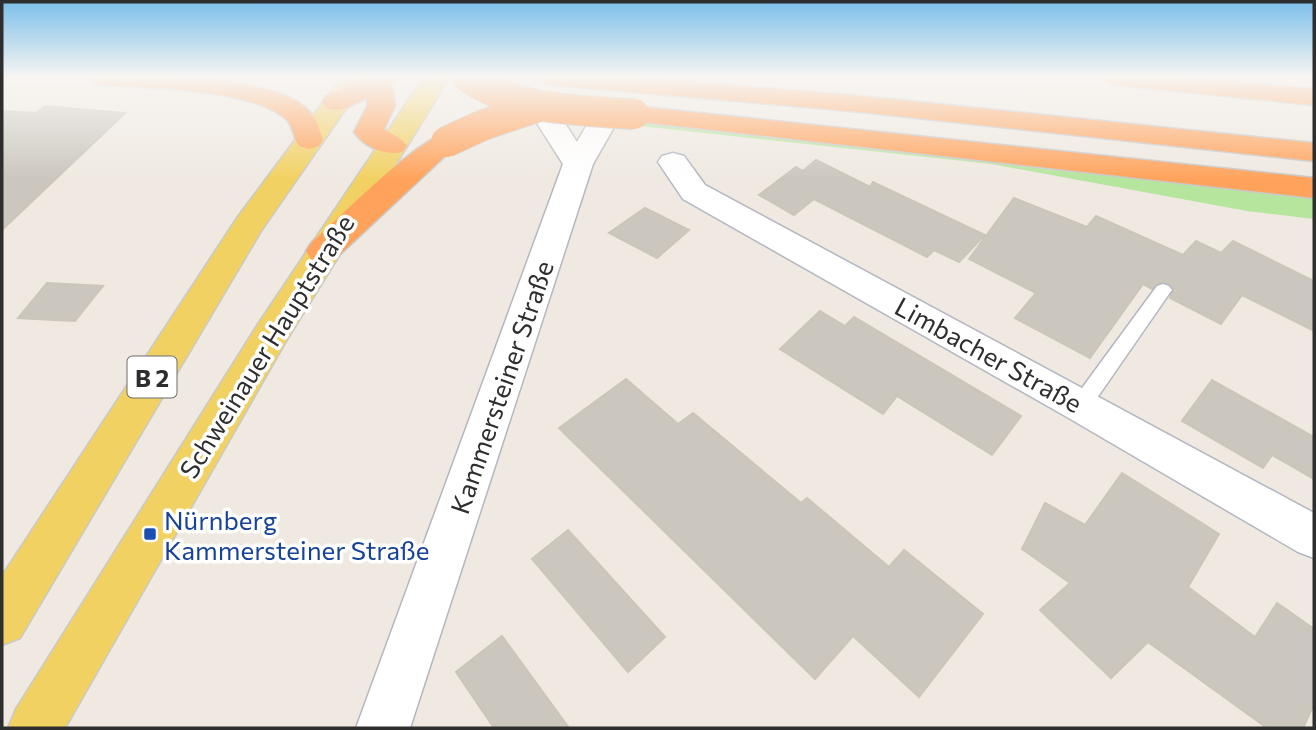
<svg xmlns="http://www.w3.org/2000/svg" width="1316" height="730" font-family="Commissioner,sans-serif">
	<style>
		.green { fill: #b6e59e }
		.building { fill: #cbc7bf; stroke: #cbc5ba; stroke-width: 2 }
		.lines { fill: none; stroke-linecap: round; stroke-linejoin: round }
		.lane-casing { stroke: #b4b7c1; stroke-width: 3 }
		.street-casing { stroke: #b4b7c1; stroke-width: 3 }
		.primary-casing { stroke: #c9c9c9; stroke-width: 3 }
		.highway-casing { stroke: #c9c9c9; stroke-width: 3 }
		.lane { fill: #fff; fill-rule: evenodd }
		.street { fill: #fff; fill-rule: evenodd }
		.primary { fill: #f2d163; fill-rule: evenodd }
		.highway { fill: #ffa35c; fill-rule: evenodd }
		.highway-bridge-casing { stroke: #c9c9c9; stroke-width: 32; stroke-linecap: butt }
		.highway-bridge { stroke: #ffa35c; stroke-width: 30 }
		.transit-dot { fill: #1a4fb4; stroke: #fff; stroke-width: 2.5 }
		.labels { text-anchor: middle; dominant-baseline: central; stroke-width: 7; stroke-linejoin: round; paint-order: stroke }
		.shield { fill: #fff; stroke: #6d6d6d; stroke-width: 2 }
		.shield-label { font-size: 24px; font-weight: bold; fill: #2e2e2e }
		.street-label { font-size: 26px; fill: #2e2e2e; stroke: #fff }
		.transit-label { font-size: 26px; fill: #164399; stroke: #fff; text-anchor: start }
	</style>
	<rect width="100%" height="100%" fill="#efe9e1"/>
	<!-- green -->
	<path class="green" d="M 632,120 L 1314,197 L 1314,219 L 1247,211 L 991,164 L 631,125 Z"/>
	<!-- building -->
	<g class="building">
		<path d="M 45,106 L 125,113 L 2,230 L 2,111 L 36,113 Z"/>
		<path d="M 816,160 L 870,187 L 873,182 L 985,235 L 959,262 L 934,250 L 927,257 L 814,199 L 794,215 L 759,195 L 796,167 L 803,171 Z"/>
		<path d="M 1014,198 L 1087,227 L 1096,216 L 1183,255 L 1196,241 L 1221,253 L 1233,241 L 1314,281 L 1314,331 L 1242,295 L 1221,324 L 1170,298 L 1174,288 L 1162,282 L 1152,289 L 1143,284 L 1090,358 L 1015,318 L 1036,293 L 969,259 Z"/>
		<path d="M 645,208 L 689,230 L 657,258 L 609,233 Z"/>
		<path d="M 47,283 L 103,286 L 75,321 L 18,318 Z"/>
		<path d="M 820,311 L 845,326 L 854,317 L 1021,416 L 992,455 L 897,396 L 883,414 L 780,349 Z"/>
		<path d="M 626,379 L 678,424 L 693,413 L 801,503 L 807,498 L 889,567 L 904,550 L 983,614 L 919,697 L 853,636 L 815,679 L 559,428 Z"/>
		<path d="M 1212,380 L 1314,437 L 1314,479 L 1272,455 L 1263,468 L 1182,421 Z"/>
		<path d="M 1122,473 L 1219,534 L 1188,587 L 1255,637 L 1277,603 L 1314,629 L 1314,704 L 1303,728 L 1267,728 L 1148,642 L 1111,678 L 1040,610 L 1070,583 L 1022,549 L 1045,503 L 1085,525 Z"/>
		<path d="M 568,530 L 665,637 L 628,672 L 532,559 Z"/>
		<path d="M 502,636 L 569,728 L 494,728 L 456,672 Z"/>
	</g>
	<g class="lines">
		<!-- lane casing -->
		<g class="lane-casing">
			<path id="lane" d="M 1163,284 L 1169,286 L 1172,290 L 1169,294 L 1088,411 L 1081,413 L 1074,411 L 1071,405 L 1074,399 L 1157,286 Z"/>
		</g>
		<!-- street casing -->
		<g class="street-casing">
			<g id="street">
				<path d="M 540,98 L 550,100 L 577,142 C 588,123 599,101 624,107 L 628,113 L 613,129 L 593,164 L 410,728 L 356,728 L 563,164 L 526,106 L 530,100 Z"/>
				<path d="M 673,153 L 684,156 L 705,185 L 1314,513 L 1314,558 L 1298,552 L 1067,417 L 683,199 L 658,162 L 662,156 Z"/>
			</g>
		</g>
		<!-- primary casing -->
		<g class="primary-casing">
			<g id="primary">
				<path d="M 342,77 L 368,77 L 261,231 L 20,638 L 2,645 L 2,576 L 237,218 Z"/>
				<path d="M 424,77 L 450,77 L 286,341 L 65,728 L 8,728 L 16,709 L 260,321 Z"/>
			</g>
		</g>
		<!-- highway casing -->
		<g class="highway-casing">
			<g id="highway">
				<path d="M 88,77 C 139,74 272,72 309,111 C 316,119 320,130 323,140 L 319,146 L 309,149 L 299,146 C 294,139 293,128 288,121 C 259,89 143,87 101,85 L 92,83 Z"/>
				<path d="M 365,77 L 402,77 L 392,85 L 395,106 L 384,129 L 402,140 L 407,146 L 402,152 C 385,156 364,147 354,132 L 367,106 L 367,98 L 346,108 L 336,110 L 326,108 L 322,102 L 326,96 Z"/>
				<path d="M 540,77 L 639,77 L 861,96 L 1314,143 L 1314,161 L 861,112 L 553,85 L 544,83 Z"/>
				<path d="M 1103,77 L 1191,77 L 1314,89 L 1314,105 L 1116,85 L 1107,83 Z"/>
				<path d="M 634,106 L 1314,178 L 1314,198 L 624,120 L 620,114 L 624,108 Z"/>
				<path d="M 446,133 L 456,136 L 460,142 L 335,259 L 323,262 L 311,259 L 306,251 L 311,243 C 339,218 415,141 446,133 Z"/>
			</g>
		</g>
		<!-- lane -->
		<use href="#lane" class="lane"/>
		<!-- street -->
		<use href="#street" class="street"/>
		<!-- primary -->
		<use href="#primary" class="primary"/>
		<!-- highway -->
		<use href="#highway" class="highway"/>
		<!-- highway-bridge casing -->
		<g class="highway-bridge-casing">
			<g id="highway-bridge">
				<path d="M 468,77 C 518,111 576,110 634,114"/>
				<path d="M 446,142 L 483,125 L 540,106"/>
			</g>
		</g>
		<!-- highway-bridge -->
		<use href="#highway-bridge" class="highway-bridge"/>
	</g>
	<!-- sky -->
	<linearGradient id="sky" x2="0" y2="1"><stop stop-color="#7abfeb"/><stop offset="0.43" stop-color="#f8f5f2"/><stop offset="1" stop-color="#f8f5f2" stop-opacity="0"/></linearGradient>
	<rect width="1316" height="179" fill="url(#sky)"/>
	<!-- markers -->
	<rect class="transit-dot" x="143" y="527" width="14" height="14" rx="3.5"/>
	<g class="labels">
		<!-- shield labels -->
		<rect class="shield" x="127.5" y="356.5" width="49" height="41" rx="5"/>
		<g class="shield-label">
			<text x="152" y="377">B 2</text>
		</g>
		<!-- street labels -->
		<g class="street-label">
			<text transform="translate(266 346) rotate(-58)">Schweinauer Hauptstraße</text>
			<text transform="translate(989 354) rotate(29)">Limbacher Straße</text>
			<text transform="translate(501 387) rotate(-71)">Kammersteiner Straße</text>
		</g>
		<!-- transit labels -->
		<g class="transit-label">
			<text x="164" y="519">Nürnberg<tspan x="164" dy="30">Kammersteiner Straße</tspan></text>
		</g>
	</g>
	<!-- border -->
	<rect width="1316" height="730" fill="none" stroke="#2e2e2e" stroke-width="7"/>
</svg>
